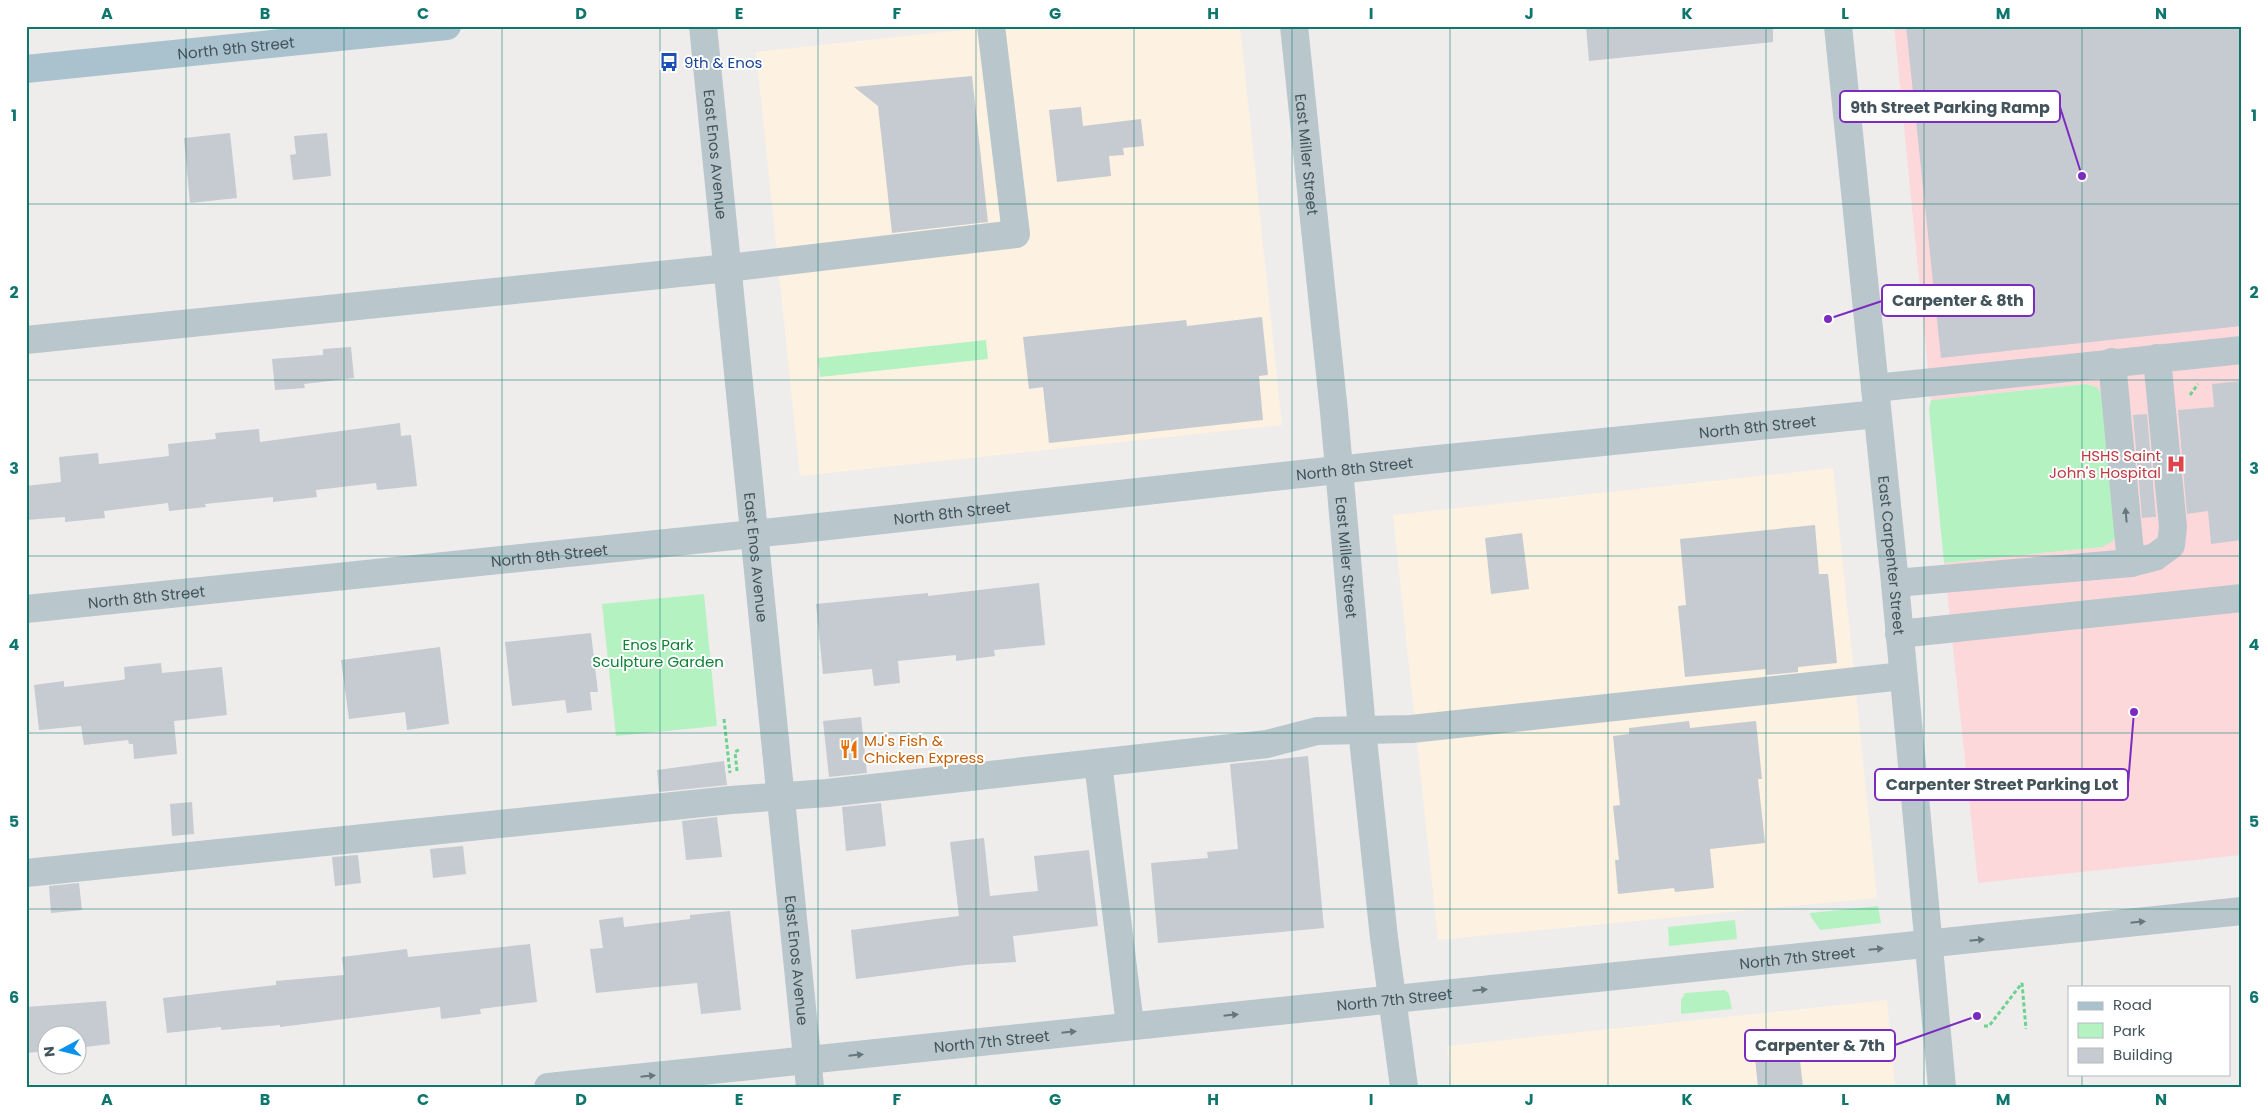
<svg xmlns="http://www.w3.org/2000/svg" width="2268" height="1113" font-family="Poppins,sans-serif">
	<style>
		.commercial { fill: #fdf1e2 }
		.medical { fill: #fdd8db }
		.green { fill: #b5f2c2 }
		.building { fill: #c5cbd0 }
		.lines { fill: none; stroke-linecap: round; stroke-linejoin: round }
		.path { stroke: #6ad38e; stroke-width: 3; stroke-dasharray: 4 2.5; stroke-linecap: butt }
		.minor { stroke: #b9c7cd; stroke-width: 28 }
		.major { stroke: #a9c2ce; stroke-width: 28 }
		.oneway { fill: #66767d }
		.grid { fill: none; stroke: #0f766e; stroke-width: 1; stroke-opacity: 0.55 }
		.labels { text-anchor: middle; dominant-baseline: central; stroke-width: 4; stroke-linejoin: round; paint-order: stroke }
		.street-label { font-size: 15px; fill: #43535b; stroke: #fff }
		.transit-label { font-size: 15px; fill: #164399; stroke: #fff; text-anchor: start }
		.health-label { font-size: 15px; fill: #be3a42; stroke: #fff; text-anchor: end }
		.park-label { font-size: 15px; fill: #0e8135; stroke: #fff }
		.food-label { font-size: 15px; fill: #c56008; stroke: #fff; text-anchor: start }
		.leader { fill: none; stroke: #7b2cbf; stroke-width: 2 }
		.callout-dot { fill: #7b2cbf; stroke: #fff; stroke-width: 2 }
		.callout { fill: #fff; stroke: #7b2cbf; stroke-width: 2 }
		.callout-label { font-size: 16px; text-anchor: middle; font-weight: bold; fill: #43535b }
		.neatline { fill: none; stroke: #0f766e; stroke-width: 2 }
		.grid-label { font-size: 16px; text-anchor: middle; font-weight: bold; fill: #0f766e }
	</style>
	<rect width="100%" height="100%" fill="#efecec"/>
	<!-- commercial -->
	<g class="commercial">
		<path d="M 999,26 L 1240,26 L 1282,425 L 800,476 L 756,52 Z"/>
		<path d="M 1833,468 L 1877,898 L 1438,940 L 1393,515 Z"/>
		<path d="M 1887,1000 L 1895,1087 L 1451,1087 L 1447,1046 Z"/>
	</g>
	<!-- medical -->
	<path class="medical" d="M 1894,26 L 2242,26 L 2242,855 L 1978,883 L 1944,563 L 2102,547 L 2092,385 L 2086,384 L 1931,400 Z"/>
	<!-- green -->
	<g class="green">
		<path d="M 986,340 L 988,359 L 820,377 L 818,358 Z"/>
		<path d="M 2086,384 L 2097,387 L 2102,395 L 2116,535 L 2113,541 L 2102,547 L 1944,563 L 1929,410 L 1931,400 Z"/>
		<path d="M 704,594 L 717,726 L 616,736 L 602,604 Z"/>
		<path d="M 1878,906 L 1881,923 L 1820,930 L 1811,917 L 1810,913 Z"/>
		<path d="M 1735,920 L 1737,939 L 1669,946 L 1668,927 Z"/>
		<path d="M 1725,990 L 1729,994 L 1732,1009 L 1681,1014 L 1681,1000 L 1685,993 Z"/>
	</g>
	<!-- building -->
	<g class="building">
		<path d="M 1586,26 L 1773,26 L 1773,42 L 1589,61 Z"/>
		<path d="M 1906,26 L 2242,26 L 2242,326 L 1941,358 Z"/>
		<path d="M 972,76 L 988,222 L 892,233 L 878,106 L 854,87 Z"/>
		<path d="M 1081,107 L 1083,126 L 1141,119 L 1144,146 L 1123,148 L 1124,155 L 1109,156 L 1111,176 L 1057,182 L 1049,110 Z"/>
		<path d="M 230,133 L 237,198 L 190,203 L 184,138 Z"/>
		<path d="M 327,133 L 331,176 L 293,180 L 290,155 L 296,154 L 294,136 Z"/>
		<path d="M 1262,317 L 1268,375 L 1259,376 L 1263,420 L 1049,443 L 1043,387 L 1029,389 L 1023,337 L 1186,320 L 1187,326 Z"/>
		<path d="M 351,347 L 354,378 L 304,384 L 305,388 L 275,390 L 272,359 L 323,355 L 323,349 Z"/>
		<path d="M 2242,381 L 2242,540 L 2211,544 L 2208,511 L 2187,514 L 2178,410 L 2214,407 L 2212,384 Z"/>
		<path d="M 2147,414 L 2156,517 L 2142,518 L 2133,415 Z"/>
		<path d="M 400,423 L 401,436 L 411,435 L 417,486 L 377,490 L 376,483 L 316,490 L 317,497 L 273,502 L 273,497 L 205,504 L 206,507 L 169,511 L 168,503 L 104,511 L 105,518 L 65,522 L 65,517 L 26,520 L 26,486 L 61,482 L 59,457 L 98,453 L 99,464 L 169,456 L 168,444 L 216,439 L 215,433 L 259,429 L 260,442 Z"/>
		<path d="M 1815,525 L 1819,574 L 1828,574 L 1837,663 L 1798,667 L 1798,672 L 1766,675 L 1766,669 L 1685,677 L 1678,606 L 1686,605 L 1680,539 Z"/>
		<path d="M 1522,533 L 1529,589 L 1491,594 L 1485,538 Z"/>
		<path d="M 1039,583 L 1045,645 L 994,650 L 995,656 L 956,661 L 956,655 L 898,661 L 900,683 L 874,686 L 872,669 L 823,674 L 816,604 L 928,593 L 928,596 Z"/>
		<path d="M 591,633 L 598,692 L 590,692 L 592,710 L 567,713 L 565,700 L 512,706 L 505,642 Z"/>
		<path d="M 440,647 L 449,724 L 407,730 L 405,712 L 349,719 L 341,660 Z"/>
		<path d="M 161,663 L 162,673 L 222,667 L 227,715 L 174,721 L 177,754 L 134,759 L 133,744 L 129,744 L 128,740 L 84,745 L 81,726 L 39,730 L 34,685 L 64,681 L 64,687 L 122,680 L 125,679 L 124,667 Z"/>
		<path d="M 861,717 L 867,773 L 829,777 L 823,721 Z"/>
		<path d="M 1689,721 L 1690,728 L 1756,721 L 1762,779 L 1758,779 L 1765,843 L 1710,849 L 1714,888 L 1675,892 L 1674,888 L 1618,894 L 1615,860 L 1619,860 L 1613,806 L 1620,805 L 1613,736 L 1629,734 L 1629,728 Z"/>
		<path d="M 1308,756 L 1324,928 L 1158,943 L 1151,863 L 1208,858 L 1207,852 L 1238,849 L 1230,764 Z"/>
		<path d="M 724,761 L 727,785 L 659,792 L 657,770 Z"/>
		<path d="M 192,802 L 194,834 L 172,836 L 170,804 Z"/>
		<path d="M 881,803 L 886,846 L 846,851 L 842,807 Z"/>
		<path d="M 717,817 L 722,857 L 686,860 L 682,821 Z"/>
		<path d="M 984,838 L 990,896 L 1038,891 L 1034,856 L 1089,850 L 1098,926 L 1013,936 L 1016,962 L 965,965 L 856,979 L 851,930 L 959,916 L 950,842 Z"/>
		<path d="M 463,846 L 466,874 L 433,878 L 430,849 Z"/>
		<path d="M 358,855 L 361,883 L 335,886 L 332,857 Z"/>
		<path d="M 79,883 L 82,910 L 51,913 L 49,886 Z"/>
		<path d="M 730,911 L 741,1010 L 701,1014 L 697,983 L 596,993 L 590,949 L 603,948 L 599,920 L 623,917 L 624,927 L 690,919 L 690,915 Z"/>
		<path d="M 530,944 L 537,1002 L 480,1009 L 481,1014 L 441,1019 L 440,1007 L 280,1027 L 280,1025 L 221,1030 L 221,1027 L 167,1033 L 163,998 L 276,985 L 276,981 L 344,975 L 342,957 L 407,949 L 408,957 Z"/>
		<path d="M 106,1001 L 110,1044 L 78,1048 L 78,1036 L 48,1036 L 48,1051 L 26,1053 L 26,1007 Z"/>
		<path d="M 1797,1035 L 1803,1087 L 1758,1087 L 1753,1039 Z"/>
	</g>
	<g class="lines">
		<!-- path -->
		<g class="path">
			<path d="M 2190,395 L 2198,384"/>
			<path d="M 724,719 L 730,773"/>
			<path d="M 737,771 L 735,752 L 740,749"/>
			<path d="M 2022,983 L 2026,1029"/>
			<path d="M 1984,1026 L 1989,1026 L 2022,983"/>
		</g>
		<!-- minor -->
		<g class="minor">
			<path id="s1" d="M 703,26 L 810,1087"/>
			<path id="s2" d="M 1294,26 L 1334,412 L 1362,729 L 1384,938 L 1404,1087"/>
			<path id="s3" d="M 1838,26 L 1895,583 L 1942,1087"/>
			<path d="M 26,340 L 728,268 L 1016,234 L 991,26"/>
			<path d="M 2112,362 L 2131,563"/>
			<path d="M 1875,388 L 2242,350"/>
			<path d="M 1895,583 L 2131,563 L 2155,557 L 2171,545 L 2173,527 L 2157,358"/>
			<path id="s4" d="M 26,609 L 801,529 L 1428,460 L 1877,414"/>
			<path d="M 1899,634 L 2242,598"/>
			<path d="M 1098,763 L 1130,1025"/>
			<path d="M 26,873 L 731,800 L 827,793 L 1267,744 L 1317,731 L 1411,729 L 1903,676"/>
			<path id="s5" d="M 548,1087 L 2242,911"/>
		</g>
		<!-- major -->
		<path class="major" id="s6" d="M 26,69 L 447,26"/>
	</g>
	<!-- one-way arrows -->
	<defs><path id="oneway-solid" d="M-6-.8H1V-3.2L6.5 0L1 3.2V.8H-6Z" transform="scale(1.25)"/></defs>
	<g class="oneway">
		<use href="#oneway-solid" transform="translate(2126 515) rotate(-95)"/>
		<use href="#oneway-solid" transform="translate(2138 922) rotate(-6)"/>
		<use href="#oneway-solid" transform="translate(1977 940) rotate(-6)"/>
		<use href="#oneway-solid" transform="translate(1876 949) rotate(-5)"/>
		<use href="#oneway-solid" transform="translate(1480 990) rotate(-6)"/>
		<use href="#oneway-solid" transform="translate(1231 1015) rotate(-6)"/>
		<use href="#oneway-solid" transform="translate(1069 1032) rotate(-6)"/>
		<use href="#oneway-solid" transform="translate(856 1055) rotate(-6)"/>
		<use href="#oneway-solid" transform="translate(648 1076) rotate(-6)"/>
	</g>
	<!-- grid -->
	<path class="grid" d="M 186,26 L 186,1087M 344,26 L 344,1087M 502,26 L 502,1087M 660,26 L 660,1087M 818,26 L 818,1087M 976,26 L 976,1087M 1134,26 L 1134,1087M 1292,26 L 1292,1087M 1450,26 L 1450,1087M 1608,26 L 1608,1087M 1766,26 L 1766,1087M 1924,26 L 1924,1087M 2082,26 L 2082,987M 26,204 L 2242,204M 26,380 L 2242,380M 26,556 L 2242,556M 26,733 L 2242,733M 26,909 L 2242,909M 2082,1074 L 2082,1087"/>
	<!-- icons -->
	<defs>
		<g id="bus-bare" transform="scale(1.5)"><path d="M-5-6H5V4H4V6H2V4H-2V6H-4V4H-5ZM-3.5-4V0h7V-4ZM-3.5 1.2v1.5H-2V1.2ZM2 1.2v1.5H3.5V1.2Z" fill="#1a4fb4" stroke="#fff" stroke-width="2.5" paint-order="stroke"/></g>
		<g id="hospital-bare" transform="scale(1.5)"><path d="M-5-5h3v3.5h4V-5h3V5h-3V1.5h-4V5h-3Z" fill="#e0444e" stroke="#fff" stroke-width="2.5" paint-order="stroke"/></g>
		<g id="restaurant-bare" transform="scale(1.5)"><path d="M-5-6h1v4h1v-4h1v4h1v-4h1v5L-1.5 .5V6h-2V.5L-5-1ZM5-6V6H3V1.5H1.5Q1.5-4 5-6Z" fill="#e8710a" stroke="#fff" stroke-width="2.5" paint-order="stroke"/></g>
	</defs>
	<g fill-rule="evenodd">
		<use href="#bus-bare" x="669" y="62"/>
		<use href="#hospital-bare" x="2176" y="464"/>
		<use href="#restaurant-bare" x="849" y="749"/>
	</g>
	<g class="labels">
		<!-- street labels -->
		<g class="street-label">
			<text stroke="none"><textPath href="#s6" startOffset="211">North 9th Street</textPath></text>
			<text stroke="none"><textPath href="#s1" startOffset="129">East Enos Avenue</textPath></text>
			<text stroke="none"><textPath href="#s2" startOffset="129">East Miller Street</textPath></text>
			<text stroke="none"><textPath href="#s4" startOffset="1741">North 8th Street</textPath></text>
			<text stroke="none"><textPath href="#s4" startOffset="1336">North 8th Street</textPath></text>
			<text stroke="none"><textPath href="#s4" startOffset="931">North 8th Street</textPath></text>
			<text stroke="none"><textPath href="#s4" startOffset="526">North 8th Street</textPath></text>
			<text stroke="none"><textPath href="#s3" startOffset="532">East Carpenter Street</textPath></text>
			<text stroke="none"><textPath href="#s1" startOffset="534">East Enos Avenue</textPath></text>
			<text stroke="none"><textPath href="#s2" startOffset="534">East Miller Street</textPath></text>
			<text stroke="none"><textPath href="#s4" startOffset="121">North 8th Street</textPath></text>
			<text stroke="none"><textPath href="#s5" startOffset="1256">North 7th Street</textPath></text>
			<text stroke="none"><textPath href="#s1" startOffset="939">East Enos Avenue</textPath></text>
			<text stroke="none"><textPath href="#s5" startOffset="851">North 7th Street</textPath></text>
			<text stroke="none"><textPath href="#s5" startOffset="446">North 7th Street</textPath></text>
		</g>
		<!-- transit labels -->
		<g class="transit-label">
			<text x="684" y="62">9th &amp; Enos</text>
		</g>
		<!-- health labels -->
		<g class="health-label">
			<text x="2161" y="455">HSHS Saint<tspan x="2161" dy="17">John's Hospital</tspan></text>
		</g>
		<!-- park labels -->
		<g class="park-label">
			<text x="658" y="644">Enos Park<tspan x="658" dy="17">Sculpture Garden</tspan></text>
		</g>
		<!-- food labels -->
		<g class="food-label">
			<text x="864" y="740">MJ's Fish &amp;<tspan x="864" dy="17">Chicken Express</tspan></text>
		</g>
	</g>
	<!-- callouts -->
	<path class="leader" d="M2082 176L2060 107M1828 319L1882 301M2134 712L2128 784M1977 1016L1895 1045"/>
	<g class="callout-dot">
		<circle cx="2082" cy="176" r="5"/>
		<circle cx="1828" cy="319" r="5"/>
		<circle cx="2134" cy="712" r="5"/>
		<circle cx="1977" cy="1016" r="5"/>
	</g>
	<g class="callout">
		<rect x="1840" y="91" width="220" height="31" rx="5"/>
		<rect x="1882" y="285" width="152" height="31" rx="5"/>
		<rect x="1875" y="769" width="253" height="31" rx="5"/>
		<rect x="1745" y="1030" width="150" height="31" rx="5"/>
	</g>
	<g class="callout-label">
		<text x="1950" y="113">9th Street Parking Ramp</text>
		<text x="1958" y="306">Carpenter &amp; 8th</text>
		<text x="2002" y="790">Carpenter Street Parking Lot</text>
		<text x="1820" y="1051">Carpenter &amp; 7th</text>
	</g>
	<!-- border -->
	<rect width="2268" height="1113" fill="none" stroke="#ffffff" stroke-width="55"/>
	<!-- legend -->
	<rect x="2068" y="986" width="162" height="90" fill="#ffffff" stroke="#b4babd"/>
	<rect x="2078" y="1002" width="25" height="8" fill="#a9c2ce" stroke="#b4babd"/>
	<text x="2113" y="1010" font-size="15" fill="#43535b">Road</text>
	<rect x="2078" y="1023" width="25" height="15" fill="#b5f2c2" stroke="#b4babd"/>
	<text x="2113" y="1036" font-size="15" fill="#43535b">Park</text>
	<rect x="2078" y="1048" width="25" height="15" fill="#c5cbd0" stroke="#b4babd"/>
	<text x="2113" y="1060" font-size="15" fill="#43535b">Building</text>
	<!-- north arrow -->
	<g transform="translate(62 1050) rotate(263)"><circle r="24" fill="#ffffff" stroke="#b4babd"/>
	<path d="M0-4L9 19L0 12L-9 19Z" fill="#0991eb"/>
	<text y="-8" font-size="14" font-weight="bold" text-anchor="middle" fill="#43535b">N</text>
	</g>
	<rect x="28" y="28" width="2212" height="1058" class="neatline"/>
	<g class="grid-label">
		<text x="107" y="19">A</text>
		<text x="265" y="19">B</text>
		<text x="423" y="19">C</text>
		<text x="581" y="19">D</text>
		<text x="739" y="19">E</text>
		<text x="897" y="19">F</text>
		<text x="1055" y="19">G</text>
		<text x="1213" y="19">H</text>
		<text x="1371" y="19">I</text>
		<text x="1529" y="19">J</text>
		<text x="1687" y="19">K</text>
		<text x="1845" y="19">L</text>
		<text x="2003" y="19">M</text>
		<text x="2161" y="19">N</text>
		<text x="14" y="121">1</text>
		<text x="2254" y="121">1</text>
		<text x="14" y="298">2</text>
		<text x="2254" y="298">2</text>
		<text x="14" y="474">3</text>
		<text x="2254" y="474">3</text>
		<text x="14" y="650">4</text>
		<text x="2254" y="650">4</text>
		<text x="14" y="827">5</text>
		<text x="2254" y="827">5</text>
		<text x="14" y="1003">6</text>
		<text x="2254" y="1003">6</text>
		<text x="107" y="1105">A</text>
		<text x="265" y="1105">B</text>
		<text x="423" y="1105">C</text>
		<text x="581" y="1105">D</text>
		<text x="739" y="1105">E</text>
		<text x="897" y="1105">F</text>
		<text x="1055" y="1105">G</text>
		<text x="1213" y="1105">H</text>
		<text x="1371" y="1105">I</text>
		<text x="1529" y="1105">J</text>
		<text x="1687" y="1105">K</text>
		<text x="1845" y="1105">L</text>
		<text x="2003" y="1105">M</text>
		<text x="2161" y="1105">N</text>
	</g>
</svg>
